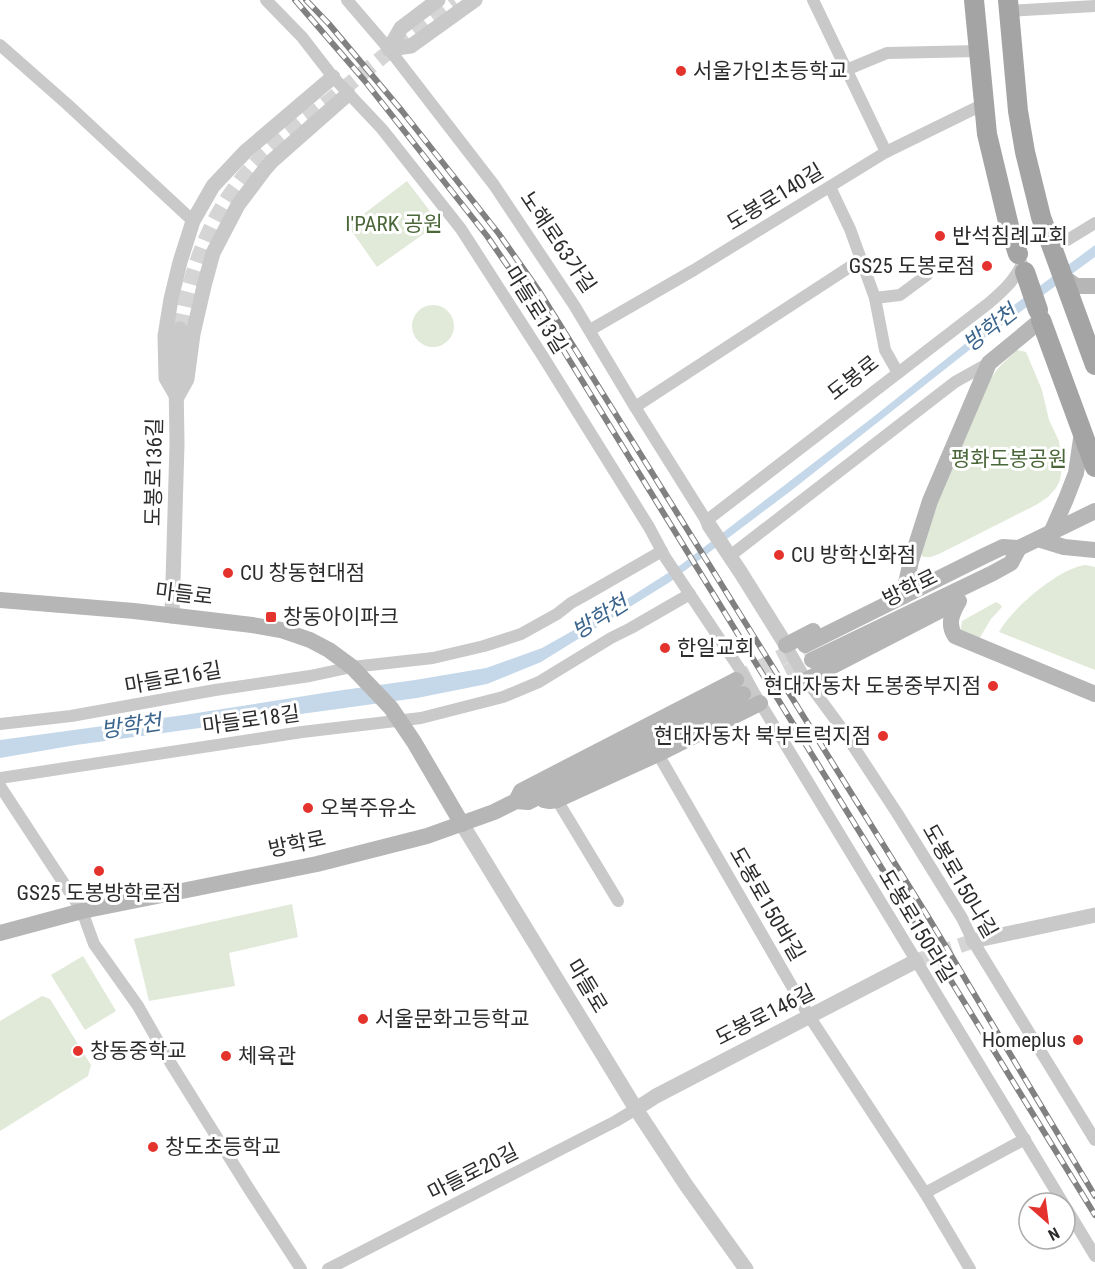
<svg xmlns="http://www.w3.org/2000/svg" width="1095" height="1269" font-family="'Roboto Condensed','Noto Sans KR',sans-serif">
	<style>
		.green { fill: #e1ead9 }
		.water { fill: #c5d8ea }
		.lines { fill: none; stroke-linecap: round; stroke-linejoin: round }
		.tertiary-tunnel { stroke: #d5d5d5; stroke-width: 15; stroke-dasharray: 15 8; stroke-linecap: butt }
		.secondary-tunnel { stroke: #d5d5d5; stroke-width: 16; stroke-dasharray: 16 8; stroke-linecap: butt }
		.minor { stroke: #c9c9c9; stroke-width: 12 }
		.tertiary { stroke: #c9c9c9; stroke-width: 15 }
		.secondary { stroke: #b6b6b6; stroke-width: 16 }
		.primary { stroke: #a4a4a4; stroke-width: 20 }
		.rail-casing { stroke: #818181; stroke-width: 6 }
		.rail { stroke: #fff; stroke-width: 4; stroke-dasharray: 11; stroke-linecap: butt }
		.poi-dot { fill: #e4332d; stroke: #fff; stroke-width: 2 }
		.labels { text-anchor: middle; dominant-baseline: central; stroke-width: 6; stroke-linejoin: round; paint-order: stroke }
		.poi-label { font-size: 21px; fill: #2c2c2c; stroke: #fff; text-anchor: start }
		.street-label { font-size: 21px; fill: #2c2c2c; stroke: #fff }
		.park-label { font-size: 21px; fill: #4b673a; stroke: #fff }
		.water-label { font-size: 22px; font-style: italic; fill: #3b658d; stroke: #fff }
	</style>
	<rect width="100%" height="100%" fill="#fff"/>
	<!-- green -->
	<g class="green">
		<path d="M 407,181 L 439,223 L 377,267 L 348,226 Z"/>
		<circle cx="433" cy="326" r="21"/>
		<path d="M 1017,350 L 1026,352 L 1042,390 L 1049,420 L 1059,441 L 1062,467 L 1060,480 L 1056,488 L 1048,497 L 1036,505 L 941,553 L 931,557 L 923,557 L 921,554 L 920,544 L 991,378 L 999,367 Z"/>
		<path d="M 1086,565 L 1095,567 L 1095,670 L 999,632 C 1011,609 1060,567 1086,565 Z"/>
		<path d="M 996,602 L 1001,605 L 1002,607 L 991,619 L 979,639 L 963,633 L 961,629 L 962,621 Z"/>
		<path d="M 292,904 L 298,937 L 229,953 L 235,986 L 149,1001 L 134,939 Z"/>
		<path d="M 83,956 L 116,1011 L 85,1030 L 51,975 Z"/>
		<path d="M 42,996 L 50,999 L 91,1065 L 88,1076 L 0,1131 L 0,1021 Z"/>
	</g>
	<!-- water -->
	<path class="water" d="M 1095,245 L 1095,257 L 982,340 L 792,490 L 670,582 L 541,662 L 487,684 L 417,698 L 76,745 L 0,758 L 0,740 L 184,715 L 336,691 L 415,680 L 486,668 L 542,648 L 613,608 L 682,564 L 872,418 L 1010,308 Z"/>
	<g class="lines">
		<!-- tertiary-tunnel -->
		<g class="tertiary-tunnel">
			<path d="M 180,329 C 189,277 206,224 239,182 C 264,150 299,125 330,100 C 371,66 412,33 454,0"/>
			<path d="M 916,961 L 973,941"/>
		</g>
		<!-- secondary-tunnel -->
		<g class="secondary-tunnel">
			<path d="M 736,680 L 805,645"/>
			<path d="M 743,694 L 812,660"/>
		</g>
		<!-- minor -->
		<g class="minor">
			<path d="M 266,0 L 302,37 L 333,77 L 382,129 L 461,229 L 542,355 L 649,527 L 665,557 L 739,668 L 1063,1203"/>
			<path d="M 347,0 L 389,49 L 494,185 L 574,305 L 635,407 L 709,525"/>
			<path d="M 813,0 L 886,152"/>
			<path d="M 1009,11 L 1095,6"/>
			<path d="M 0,45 L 67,104 L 193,221"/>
			<path d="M 846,70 L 887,53 L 979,51"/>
			<path d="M 830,187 L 850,229 L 875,298 L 900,295 L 927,275"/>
			<path d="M 1052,247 L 1069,239 L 1095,223"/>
			<path d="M 875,298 L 885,350 L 898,373"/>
			<path d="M 590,330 L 694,270 L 886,152 L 984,104"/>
			<path d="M 635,407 L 862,259"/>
			<path d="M 706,521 L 989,303 C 1003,291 1015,280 1022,264"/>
			<path d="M 730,556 L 955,382 L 989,363"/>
			<path d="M 786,645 L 806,680 L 840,726 L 897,813 L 962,918 L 973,941 L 1095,1140"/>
			<path d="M 0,724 L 71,716 L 215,690 L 310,676 L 352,667 L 433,658 L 484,646 L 521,634 L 557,614 L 571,603 L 589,593 L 662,551"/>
			<path d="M 658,754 L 809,1016 L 925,1193 L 970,1269"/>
			<path d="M 0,778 L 302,732 L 421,718 L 503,697 L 539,682 L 611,638 L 631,628 L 690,594"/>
			<path d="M 0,786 L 82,911 L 94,944 L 138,1006 L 170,1062 L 249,1189 L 301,1269"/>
			<path d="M 557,800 L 618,901"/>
			<path d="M 925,1193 L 1025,1139"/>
			<path d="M 1065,1206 L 1095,1256"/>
			<path d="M 328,1269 L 616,1121 L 636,1109"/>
		</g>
		<!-- tertiary -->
		<g class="tertiary">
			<path d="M 389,49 L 411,46 L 475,0"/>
			<path d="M 389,49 L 401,28 L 438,0"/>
			<path d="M 177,397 L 166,378 L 165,336 L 171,299 L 180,262 L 193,221 L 213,186 L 246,151 L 333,77"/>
			<path d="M 177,397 L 187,379 L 193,334 L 204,286 L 213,253 L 238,205 L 265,169 L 272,161 L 348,94"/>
			<path d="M 709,525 L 741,573 L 786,645"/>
			<path d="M 172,616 L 177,444 L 176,379 L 180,329"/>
			<path d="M 462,824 L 636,1109 L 686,1185 L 746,1269"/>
			<path d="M 973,941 L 1095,915"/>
			<path d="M 636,1109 L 656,1096 L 916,961"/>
		</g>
		<!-- secondary -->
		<g class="secondary">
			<path d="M 1062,276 L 1076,286 L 1095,286"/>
			<path d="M 1051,533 L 1066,499 L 1076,473 L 1082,432"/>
			<path d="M 1038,539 L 1064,547 L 1095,550"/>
			<path d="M 906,583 L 911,561 L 930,501 L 989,363 L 1041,320 L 1038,310"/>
			<path d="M 0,600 L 134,611 L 252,625 L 281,630 L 310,640 L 329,650 L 352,667 L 391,708 L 414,742 L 462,824"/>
			<path d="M 959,601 C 952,613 947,624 955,636 L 1095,694"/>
			<path d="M 786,645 L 813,631"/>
			<path d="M 805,645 L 984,556 L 1003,547 L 1019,548 L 1095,511"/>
			<path d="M 812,660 L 993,573 L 1011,563 L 1019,548"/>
			<path d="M 806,680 L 955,603"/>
			<path d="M 544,800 L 550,801 L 557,800 L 658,754 L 760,703"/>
			<path d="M 516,801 L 528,802 L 743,694"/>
			<path d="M 0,933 L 82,911 L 317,864 L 427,836 L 494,812 L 516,801 L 521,791 L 736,680"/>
		</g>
		<!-- primary -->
		<g class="primary">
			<path d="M 974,0 L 987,134 L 1009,226 L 1018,254"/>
			<path d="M 1008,0 L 1018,111 L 1025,152 L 1041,217 L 1095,365"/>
			<path d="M 1025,272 L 1038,310"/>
			<path d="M 1041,320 L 1095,467"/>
		</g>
		<!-- rail casing -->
		<g class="rail-casing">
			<g id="rail">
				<path d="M 295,0 L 364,80 L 487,236 L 546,322 L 1095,1215"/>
				<path d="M 306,0 L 329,24 L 402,111 L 499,234 L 539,291 L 927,915 L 1095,1196"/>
			</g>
		</g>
		<!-- rail -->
		<use href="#rail" class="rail"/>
	</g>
	<!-- markers -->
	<g class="poi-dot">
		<circle cx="681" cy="71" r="6"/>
		<circle cx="940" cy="236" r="6"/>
		<circle cx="987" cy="266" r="6"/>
		<circle cx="779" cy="555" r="6"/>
		<circle cx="228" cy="573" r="6"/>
		<rect x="265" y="611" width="12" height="12" rx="3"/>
		<circle cx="665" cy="648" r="6"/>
		<circle cx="993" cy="686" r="6"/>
		<circle cx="883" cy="736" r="6"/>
		<circle cx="308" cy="808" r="6"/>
		<circle cx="99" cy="871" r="6"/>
		<circle cx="363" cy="1019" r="6"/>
		<circle cx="1078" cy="1040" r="6"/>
		<circle cx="78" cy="1051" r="6"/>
		<circle cx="226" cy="1056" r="6"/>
		<circle cx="153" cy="1147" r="6"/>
	</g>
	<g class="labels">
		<!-- poi labels -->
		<g class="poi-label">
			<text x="693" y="71">서울가인초등학교</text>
			<text x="952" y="236">반석침례교회</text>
			<text x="975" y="266" text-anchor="end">GS25 도봉로점</text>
			<text x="791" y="555">CU 방학신화점</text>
			<text x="240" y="573">CU 창동현대점</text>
			<text x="283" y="617">창동아이파크</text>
			<text x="677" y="648">한일교회</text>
			<text x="981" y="686" text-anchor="end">현대자동차 도봉중부지점</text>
			<text x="871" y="736" text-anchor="end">현대자동차 북부트럭지점</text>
			<text x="320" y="808">오복주유소</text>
			<text x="99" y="893" text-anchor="middle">GS25 도봉방학로점</text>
			<text x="375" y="1019">서울문화고등학교</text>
			<text x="1066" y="1040" text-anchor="end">Homeplus</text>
			<text x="90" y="1051">창동중학교</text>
			<text x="238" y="1056">체육관</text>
			<text x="165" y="1147">창도초등학교</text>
		</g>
		<!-- street labels -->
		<g class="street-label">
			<text transform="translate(775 197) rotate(-31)">도봉로140길</text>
			<text transform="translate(558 242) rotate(56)">노해로63가길</text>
			<text transform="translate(536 310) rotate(58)">마들로13길</text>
			<text transform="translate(853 378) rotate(-38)">도봉로</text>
			<text transform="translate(154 472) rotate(-89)">도봉로136길</text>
			<text transform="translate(910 588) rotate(-26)">방학로</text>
			<text transform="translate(184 594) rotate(7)">마들로</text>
			<text transform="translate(173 678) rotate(-10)">마들로16길</text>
			<text transform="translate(251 720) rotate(-8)">마들로18길</text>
			<text transform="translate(297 844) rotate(-12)">방학로</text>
			<text transform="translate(960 881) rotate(60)">도봉로150나길</text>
			<text transform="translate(767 904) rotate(60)">도봉로150바길</text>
			<text transform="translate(917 926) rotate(59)">도봉로150라길</text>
			<text transform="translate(587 986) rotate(59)">마들로</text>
			<text transform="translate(765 1015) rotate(-27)">도봉로146길</text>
			<text transform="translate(473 1172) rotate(-27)">마들로20길</text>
		</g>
		<!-- park labels -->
		<g class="park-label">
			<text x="394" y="224">I'PARK 공원</text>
			<text x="1009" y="459">평화도봉공원</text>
		</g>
		<!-- water labels -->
		<g class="water-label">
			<text transform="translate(990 328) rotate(-38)">방학천</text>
			<text transform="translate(600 617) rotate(-32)">방학천</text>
			<text transform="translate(131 726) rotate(-8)">방학천</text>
		</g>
	</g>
	<!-- north arrow -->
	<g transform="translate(1047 1221) rotate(152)"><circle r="28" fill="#ffffff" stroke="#ababab" stroke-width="1.5"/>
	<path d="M0-4.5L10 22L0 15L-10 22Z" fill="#e4332d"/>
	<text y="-9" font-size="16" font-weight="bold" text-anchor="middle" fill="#2c2c2c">N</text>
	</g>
</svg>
